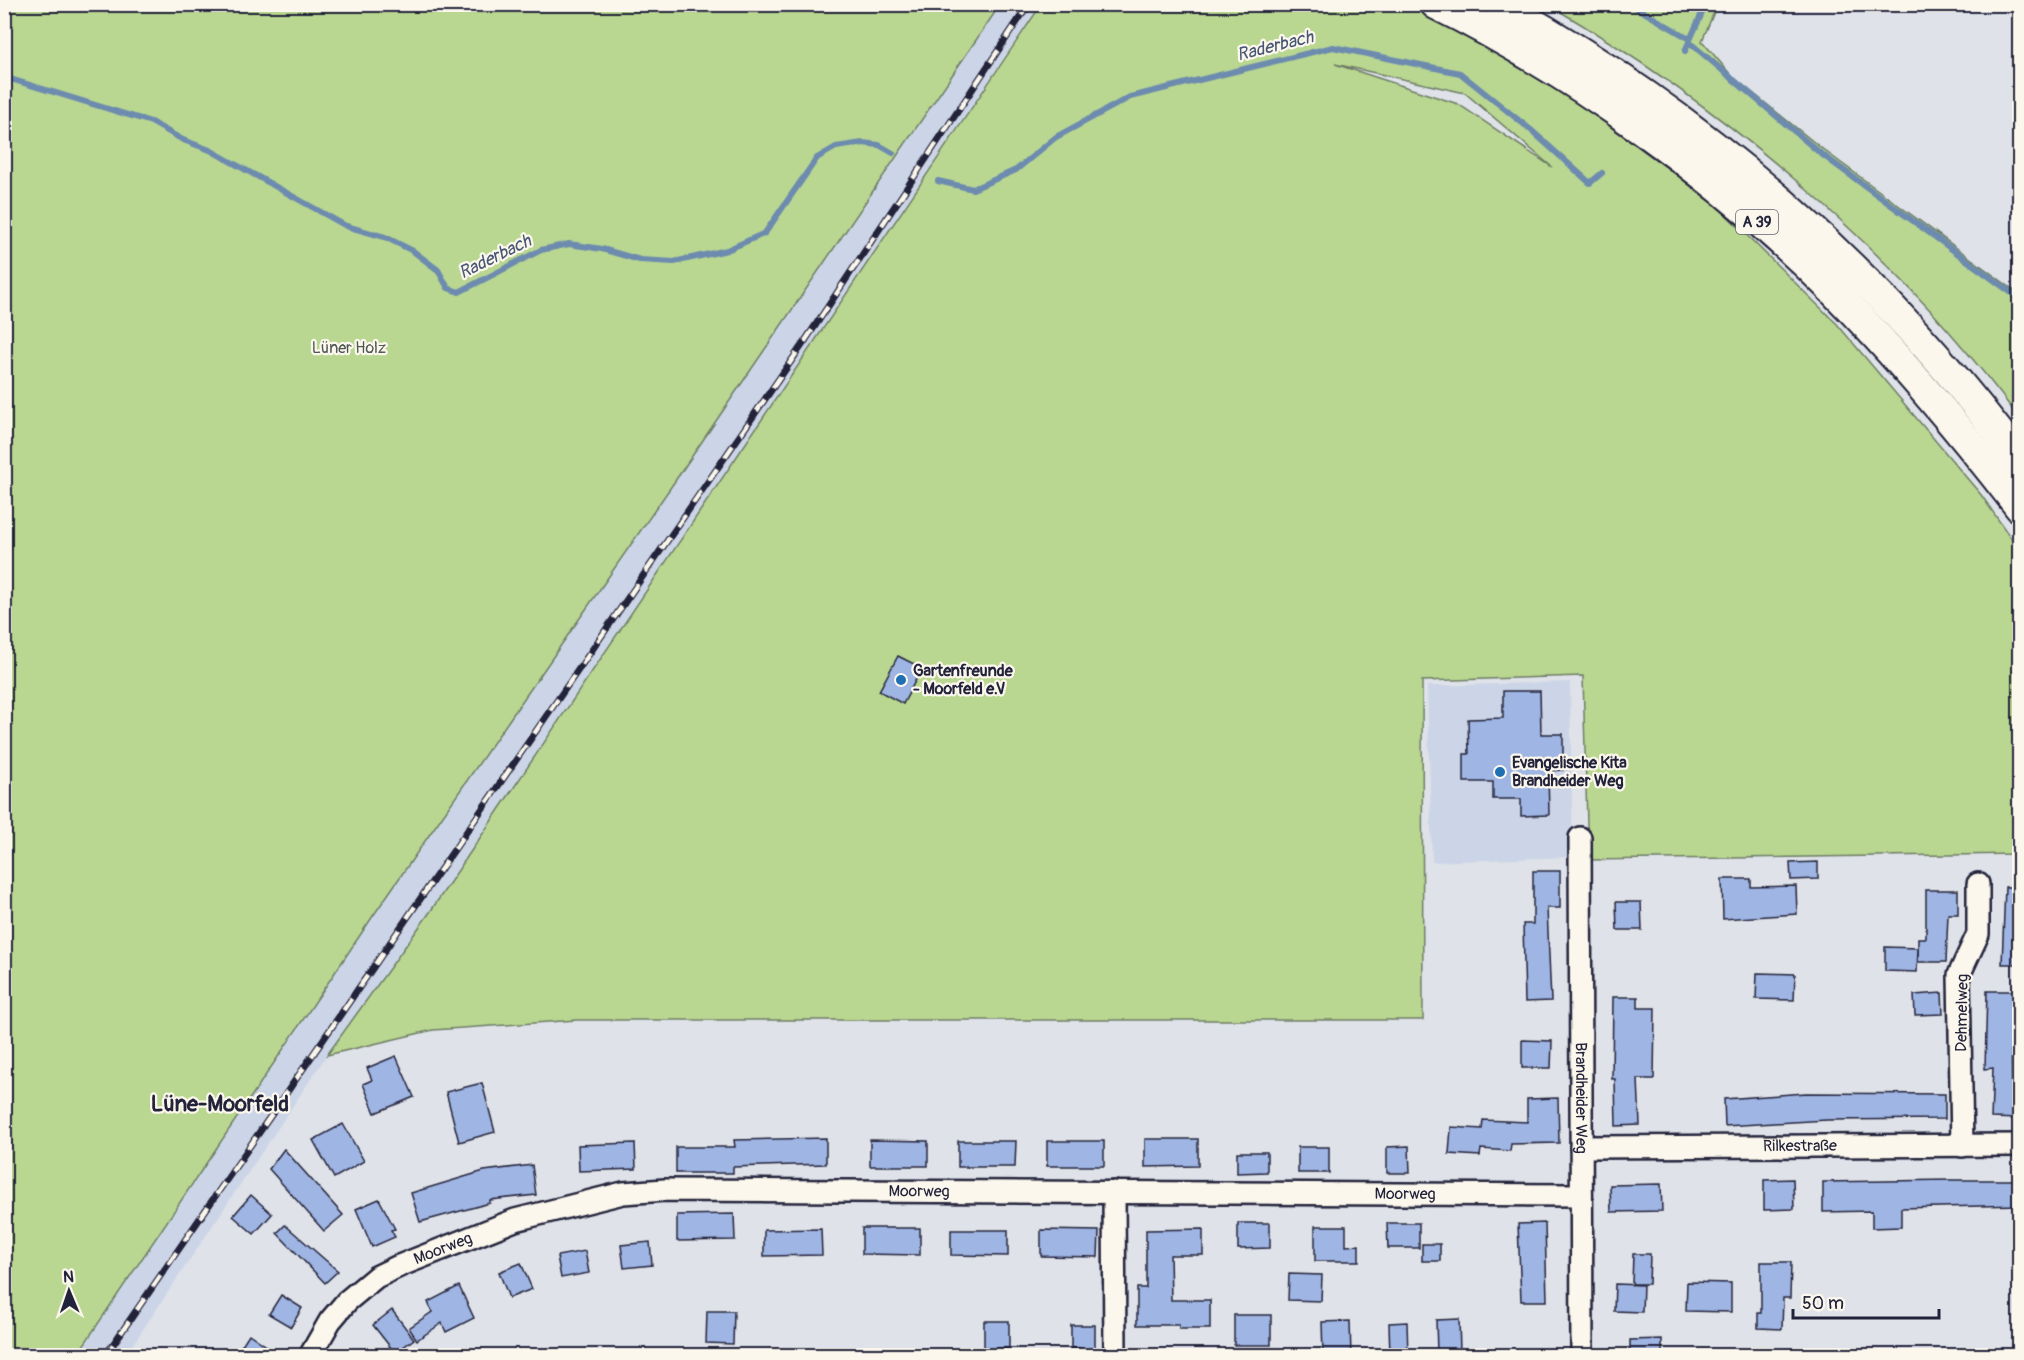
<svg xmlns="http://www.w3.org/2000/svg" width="2024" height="1360" font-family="Pangolin,sans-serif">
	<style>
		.built { fill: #ccd5e7 }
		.green { fill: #b9d790; stroke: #6e7c66; stroke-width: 1.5; fill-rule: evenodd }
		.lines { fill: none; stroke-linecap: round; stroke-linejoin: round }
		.stream { stroke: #6d8baf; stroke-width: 6 }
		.building { fill: #9fb5e3; stroke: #22223b; stroke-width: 1.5 }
		.minor-casing { stroke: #22223b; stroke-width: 26 }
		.highway-casing { stroke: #22223b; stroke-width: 34 }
		.minor { stroke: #fbf7ec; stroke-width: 21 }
		.highway { stroke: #fbf7ec; stroke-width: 30 }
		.rail-casing { stroke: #22223b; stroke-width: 7 }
		.rail { stroke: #fbf7ec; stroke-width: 4.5; stroke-dasharray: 14; stroke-linecap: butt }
		.poi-dot { fill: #1f6fb2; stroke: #fbf7ec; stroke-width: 2 }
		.labels { text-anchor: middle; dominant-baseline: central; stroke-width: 4.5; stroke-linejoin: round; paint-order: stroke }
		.shield { fill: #fbf7ec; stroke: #636270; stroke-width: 1.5 }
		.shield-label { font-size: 15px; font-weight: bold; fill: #22223b }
		.park-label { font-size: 16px; fill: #4f5854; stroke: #fbf7ec }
		.poi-label { font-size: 16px; font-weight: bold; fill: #22223b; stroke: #fbf7ec; text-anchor: start }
		.street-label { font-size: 16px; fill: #22223b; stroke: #fbf7ec }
		.water-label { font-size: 18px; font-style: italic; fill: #485775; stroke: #fbf7ec }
		.district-label { font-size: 22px; font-weight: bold; fill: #22223b; stroke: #fbf7ec }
	</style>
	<rect width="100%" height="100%" fill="#dfe3e9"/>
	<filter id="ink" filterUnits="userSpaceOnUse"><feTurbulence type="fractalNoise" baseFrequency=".0167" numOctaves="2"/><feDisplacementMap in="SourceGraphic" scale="12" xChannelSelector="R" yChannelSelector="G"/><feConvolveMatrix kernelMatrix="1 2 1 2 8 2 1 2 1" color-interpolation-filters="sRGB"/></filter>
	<g filter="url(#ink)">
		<!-- built -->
		<g class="built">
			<path d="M 1000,5 L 1040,5 L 430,912 L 327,1055 L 126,1355 L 77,1356 L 373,916 L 675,481 Z"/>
			<path d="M 1570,682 L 1573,857 L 1432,862 L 1427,686 Z"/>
		</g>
		<!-- green -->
		<g class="green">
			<path d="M 5,4 L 1000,5 L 675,481 L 373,916 L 77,1355 L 5,1355 Z"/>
			<path d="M 1041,5 L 1405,5 L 1500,47 L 1709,198 L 1837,324 L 1982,496 L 2019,550 L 2019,854 L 1588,860 L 1583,676 L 1422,681 L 1423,1020 L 577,1020 L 433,1030 L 327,1055 L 430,912 ZM 1335,64 L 1465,93 L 1552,167 L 1458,104 Z"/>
			<path d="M 1549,5 L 1717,5 L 1702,41 L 1732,76 L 1825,151 L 2019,294 L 2019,418 C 1895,251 1729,110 1549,5 Z"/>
		</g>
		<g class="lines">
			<!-- stream -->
			<g class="stream">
				<path d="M 1630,4 L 1690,39"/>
				<path d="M 1689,42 L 1820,153 L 2020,299"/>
				<path d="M 1685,51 L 1706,4"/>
				<path d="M 4,77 L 151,122 L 183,140 L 210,150 L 346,226 L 385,237 L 413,251 L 438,270 L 448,288 L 459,292 L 541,250 L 569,244 L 602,249 L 640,260 L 674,262 L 727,250 L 765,233 L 817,158 L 836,147 L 863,143 L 879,145 L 893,153"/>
				<path d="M 938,181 L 973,189 L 1016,170 L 1056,137 L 1130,97 L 1333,47 L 1460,73 L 1531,130 L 1590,183 L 1602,173"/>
			</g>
		</g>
		<!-- building -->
		<g class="building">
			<path d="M 898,656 L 922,668 L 903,704 L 879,691 Z"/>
			<path d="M 1503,691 L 1540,691 L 1541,734 L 1563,734 L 1563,770 L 1548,771 L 1549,815 L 1521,816 L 1521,799 L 1493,799 L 1493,782 L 1464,782 L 1464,754 L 1469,754 L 1468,719 L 1503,718 Z"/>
			<path d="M 1818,862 L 1818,879 L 1791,880 L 1790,863 Z"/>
			<path d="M 1533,871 L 1560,871 L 1560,908 L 1547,908 L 1551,1001 L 1525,1002 L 1523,924 L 1533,924 Z"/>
			<path d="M 1722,879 L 1751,879 L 1751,887 L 1796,886 L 1797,914 L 1723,919 Z"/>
			<path d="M 2005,887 L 2019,887 L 2019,964 L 2002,964 Z"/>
			<path d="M 1926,890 L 1958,890 L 1958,914 L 1948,914 L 1946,962 L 1918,962 L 1918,938 L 1926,938 Z"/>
			<path d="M 1616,902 L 1641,902 L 1642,930 L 1617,930 Z"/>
			<path d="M 1885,947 L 1918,948 L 1917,972 L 1885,971 Z"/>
			<path d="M 1757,973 L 1795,974 L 1794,1000 L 1756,999 Z"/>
			<path d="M 1987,991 L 2016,991 L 2015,1015 L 2011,1014 L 2012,1092 L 2019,1092 L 2019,1119 L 1991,1118 L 1993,1068 L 1985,1069 Z"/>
			<path d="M 1942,993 L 1943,1014 L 1915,1015 L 1914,995 Z"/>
			<path d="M 1613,997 L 1638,997 L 1638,1008 L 1655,1008 L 1654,1079 L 1638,1079 L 1640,1125 L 1616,1126 L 1615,1079 L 1612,1079 Z"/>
			<path d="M 1522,1040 L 1552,1041 L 1551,1068 L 1522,1068 Z"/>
			<path d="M 396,1056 L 414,1097 L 375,1113 L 363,1084 L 372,1080 L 367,1068 Z"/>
			<path d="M 482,1083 L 495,1132 L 459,1142 L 446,1092 Z"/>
			<path d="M 1806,1093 L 1945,1094 L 1945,1119 L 1827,1120 L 1725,1126 L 1724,1099 Z"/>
			<path d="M 1558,1098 L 1559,1143 L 1511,1144 L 1510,1151 L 1481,1149 L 1480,1156 L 1449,1154 L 1451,1127 L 1482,1129 L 1483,1120 L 1527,1122 L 1527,1099 Z"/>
			<path d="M 343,1124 L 364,1161 L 334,1178 L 313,1140 Z"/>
			<path d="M 826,1138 L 826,1164 L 733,1167 L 733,1173 L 676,1173 L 676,1147 L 735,1147 L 734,1140 Z"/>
			<path d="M 1145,1139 L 1198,1139 L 1198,1166 L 1145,1167 Z"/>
			<path d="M 870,1140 L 928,1141 L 928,1166 L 870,1166 Z"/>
			<path d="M 958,1141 L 1016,1141 L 1015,1167 L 958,1167 Z"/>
			<rect x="1047" y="1141" width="57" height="25"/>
			<path d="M 635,1143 L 636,1169 L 579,1171 L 578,1145 Z"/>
			<path d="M 1409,1146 L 1410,1173 L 1387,1173 L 1387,1147 Z"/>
			<rect x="1298" y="1147" width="31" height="26"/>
			<path d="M 284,1149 L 343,1215 L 324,1231 L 269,1169 Z"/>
			<path d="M 1237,1152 L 1267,1152 L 1267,1172 L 1237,1173 Z"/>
			<path d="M 532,1165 L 536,1195 L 490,1200 L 490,1203 L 420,1222 L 411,1193 L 484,1171 Z"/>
			<path d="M 1793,1179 L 1794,1209 L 1764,1210 L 1764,1180 Z"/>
			<path d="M 1950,1180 L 2019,1180 L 2019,1205 L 1901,1208 L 1901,1227 L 1872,1228 L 1872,1211 L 1823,1212 L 1823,1182 Z"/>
			<path d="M 1661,1184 L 1662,1211 L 1611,1212 L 1610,1185 Z"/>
			<path d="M 251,1195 L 272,1214 L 254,1234 L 233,1216 Z"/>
			<path d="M 379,1199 L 395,1229 L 391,1230 L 395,1237 L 372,1247 L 356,1209 Z"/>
			<path d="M 734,1214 L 735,1240 L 677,1241 L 677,1215 Z"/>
			<path d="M 1238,1223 L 1270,1223 L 1270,1248 L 1238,1249 Z"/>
			<path d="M 1387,1223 L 1419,1223 L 1419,1248 L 1388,1248 Z"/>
			<path d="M 1545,1223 L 1547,1301 L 1521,1301 L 1518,1224 Z"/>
			<path d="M 285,1225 L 338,1271 L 325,1283 L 277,1233 Z"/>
			<path d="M 1315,1226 L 1346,1226 L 1346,1246 L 1359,1245 L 1359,1261 L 1315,1261 Z"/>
			<path d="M 862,1228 L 920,1228 L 920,1255 L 862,1254 Z"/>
			<path d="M 821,1229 L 822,1255 L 764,1256 L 764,1230 Z"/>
			<path d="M 1203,1229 L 1203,1255 L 1170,1255 L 1171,1300 L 1210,1300 L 1210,1329 L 1179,1329 L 1179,1325 L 1137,1325 L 1137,1288 L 1146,1288 L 1146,1230 Z"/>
			<path d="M 951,1230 L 1008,1230 L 1008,1256 L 951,1255 Z"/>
			<path d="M 1041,1230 L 1099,1231 L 1098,1257 L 1041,1256 Z"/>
			<path d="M 650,1242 L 652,1265 L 624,1268 L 621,1245 Z"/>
			<rect x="1422" y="1244" width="18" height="17"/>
			<path d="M 585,1251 L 589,1273 L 561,1278 L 557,1256 Z"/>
			<path d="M 1633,1254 L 1650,1254 L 1649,1284 L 1632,1284 Z"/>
			<path d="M 1761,1262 L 1791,1262 L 1790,1298 L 1783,1298 L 1782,1329 L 1758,1328 L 1758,1313 L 1761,1313 Z"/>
			<path d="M 521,1263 L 532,1289 L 509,1298 L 499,1272 Z"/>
			<path d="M 1289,1274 L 1322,1275 L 1321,1301 L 1288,1300 Z"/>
			<path d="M 1687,1282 L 1731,1283 L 1731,1312 L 1686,1311 Z"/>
			<path d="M 1615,1284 L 1643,1285 L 1642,1312 L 1614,1311 Z"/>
			<path d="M 459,1286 L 474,1318 L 446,1332 L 442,1323 L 417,1340 L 409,1328 L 432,1312 L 428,1302 Z"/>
			<path d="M 281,1295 L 302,1308 L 291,1327 L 269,1314 Z"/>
			<path d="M 392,1310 L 414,1339 L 395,1353 L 373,1325 Z"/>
			<path d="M 707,1311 L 734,1311 L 733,1344 L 706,1343 Z"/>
			<rect x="1234" y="1315" width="37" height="30"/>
			<path d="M 1459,1319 L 1460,1352 L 1437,1353 L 1436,1320 Z"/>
			<path d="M 984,1321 L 1009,1321 L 1009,1348 L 984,1349 Z"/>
			<path d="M 1350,1321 L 1351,1356 L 1323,1356 L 1322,1322 Z"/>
			<path d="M 1407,1322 L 1408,1356 L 1390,1356 L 1389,1323 Z"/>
			<path d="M 1071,1325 L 1095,1325 L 1095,1356 L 1080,1356 L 1079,1348 L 1071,1348 Z"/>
			<path d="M 249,1334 L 281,1356 L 235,1356 Z"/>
			<path d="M 1662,1339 L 1662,1356 L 1630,1356 L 1630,1340 Z"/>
		</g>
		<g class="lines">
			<!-- minor casing -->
			<g class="minor-casing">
				<g id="minor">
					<path id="s1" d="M 1580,838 L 1582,1356"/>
					<path d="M 1962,1146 L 1959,975 L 1978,934 L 1978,884"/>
					<path id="s2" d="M 1581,1147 L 2020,1145"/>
					<path d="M 1114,1192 L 1115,1356"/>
					<path id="s3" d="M 310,1356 L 330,1321 L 347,1301 L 376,1277 L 399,1266 L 515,1220 L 623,1193 L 665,1190 L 1581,1195"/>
				</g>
			</g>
			<!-- highway casing -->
			<g class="highway-casing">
				<g id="highway">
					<path d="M 1436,4 C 1574,72 1725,181 1833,290 C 1900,358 1961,431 2020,507"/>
					<path d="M 1498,4 C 1703,116 1881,274 2020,461"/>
				</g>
			</g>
			<!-- minor -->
			<use href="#minor" class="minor"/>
			<!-- highway -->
			<use href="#highway" class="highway"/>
			<!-- rail casing -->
			<g class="rail-casing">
				<path id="rail" d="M 105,1356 L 805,341 L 1029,4"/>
			</g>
			<!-- rail -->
			<use href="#rail" class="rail"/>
		</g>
	</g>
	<!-- markers -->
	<g class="poi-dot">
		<circle cx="901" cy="680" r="6"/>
		<circle cx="1500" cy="772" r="6"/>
	</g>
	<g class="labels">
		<!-- shield labels -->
		<rect class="shield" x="1736" y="210" width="42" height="24" rx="4.5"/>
		<g class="shield-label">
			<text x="1757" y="222">A 39</text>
		</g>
		<!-- park labels -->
		<g class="park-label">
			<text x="349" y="348">Lüner Holz</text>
		</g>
		<!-- poi labels -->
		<g class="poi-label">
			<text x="913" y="671">Gartenfreunde<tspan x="913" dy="18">- Moorfeld e.V</tspan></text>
			<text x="1512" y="763">Evangelische Kita<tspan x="1512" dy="18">Brandheider Weg</tspan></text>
		</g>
		<!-- street labels -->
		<g class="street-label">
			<text transform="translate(1962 1013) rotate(-89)">Dehmelweg</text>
			<text stroke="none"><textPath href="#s1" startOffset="260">Brandheider Weg</textPath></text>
			<text stroke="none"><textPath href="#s2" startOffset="219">Rilkestraße</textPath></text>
			<text stroke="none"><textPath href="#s3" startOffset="662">Moorweg</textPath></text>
			<text stroke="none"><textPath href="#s3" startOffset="1148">Moorweg</textPath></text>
			<text stroke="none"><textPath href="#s3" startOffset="177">Moorweg</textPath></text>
		</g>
		<!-- water labels -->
		<g class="water-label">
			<text transform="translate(1275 46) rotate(-14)">Raderbach</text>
			<text transform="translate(495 257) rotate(-26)">Raderbach</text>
		</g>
		<!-- district labels -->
		<g class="district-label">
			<text x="220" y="1104">Lüne-Moorfeld</text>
		</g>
	</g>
	<!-- margin -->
	<rect width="2024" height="1360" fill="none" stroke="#fbf7ec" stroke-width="24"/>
	<rect x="12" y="12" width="2000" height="1336" fill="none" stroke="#22223b" stroke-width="2" filter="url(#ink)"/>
	<!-- north arrow -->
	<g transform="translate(69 1291) rotate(358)" stroke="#fbf7ec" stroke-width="4.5" paint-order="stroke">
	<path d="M0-4.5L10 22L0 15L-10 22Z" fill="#22223b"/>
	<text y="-9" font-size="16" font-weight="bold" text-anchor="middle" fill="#22223b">N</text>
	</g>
	<!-- scale -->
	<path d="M1793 1309v9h146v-9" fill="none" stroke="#22223b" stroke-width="3"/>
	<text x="1802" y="1309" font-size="18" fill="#22223b" stroke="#fbf7ec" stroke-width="4.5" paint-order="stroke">50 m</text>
</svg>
